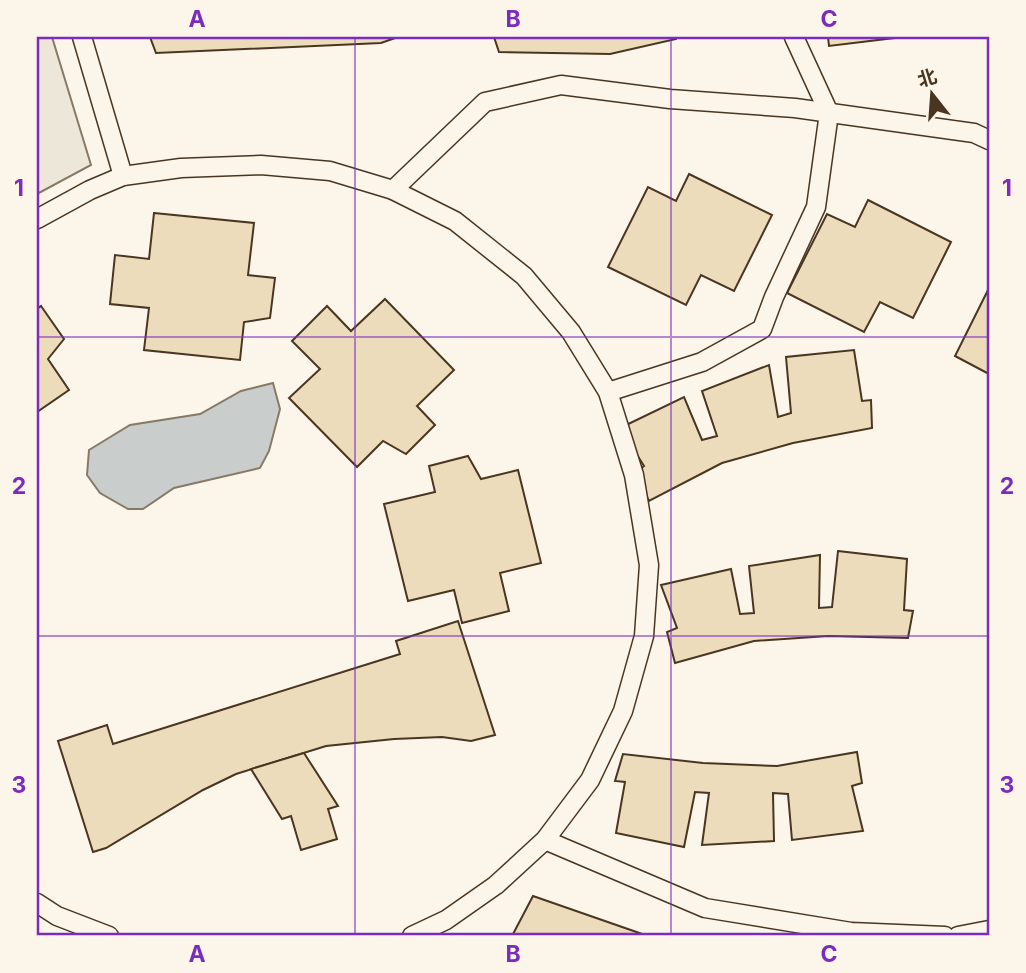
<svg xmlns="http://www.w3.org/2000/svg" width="1026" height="973" font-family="Inter,'Noto Sans SC',sans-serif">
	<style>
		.parking { fill: #ede7d9; stroke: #887966; stroke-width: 2 }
		.water { fill: #c9cecd; stroke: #887966; stroke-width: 2 }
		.building { fill: #ecdcbc; stroke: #4a3520; stroke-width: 2 }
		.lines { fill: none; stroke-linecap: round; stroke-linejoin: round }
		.minor-casing { stroke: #4a3520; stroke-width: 21 }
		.minor { stroke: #fbf6e9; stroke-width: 18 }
		.grid { fill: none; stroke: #7b2cbf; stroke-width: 2; stroke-opacity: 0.55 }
		.neatline { fill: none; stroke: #7b2cbf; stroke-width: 2.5 }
		.grid-label { font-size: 23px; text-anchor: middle; font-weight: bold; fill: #7b2cbf }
	</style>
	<rect width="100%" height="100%" fill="#fbf6e9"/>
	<!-- parking -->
	<path class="parking" d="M 37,37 L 52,37 L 91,165 L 37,194 Z"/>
	<!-- water -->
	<path class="water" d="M 273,383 L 280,409 L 269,451 L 260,468 L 174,488 L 143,509 L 128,509 L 100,493 L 87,475 L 89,450 L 130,425 L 200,414 L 241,391 Z"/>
	<!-- building -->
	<g class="building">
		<path d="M 150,37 L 398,37 L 381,43 L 156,53 Z"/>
		<path d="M 494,37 L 676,37 L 676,39 L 610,54 L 499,52 Z"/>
		<path d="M 828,37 L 894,37 L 894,38 L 829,46 Z"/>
		<path d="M 689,174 L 772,215 L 734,291 L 701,275 L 686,305 L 608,267 L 648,187 L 676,201 Z"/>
		<path d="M 868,200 L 951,242 L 913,318 L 880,302 L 864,332 L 787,293 L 827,214 L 855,227 Z"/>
		<path d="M 154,213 L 254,223 L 248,275 L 275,278 L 270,318 L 244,322 L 240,360 L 144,350 L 149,308 L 110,304 L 115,255 L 149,259 Z"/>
		<path d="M 989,288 L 989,374 L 955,356 Z"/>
		<path d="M 385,299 L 454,370 L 417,406 L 435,425 L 406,454 L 383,441 L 357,467 L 289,398 L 320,369 L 292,341 L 327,306 L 351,331 Z"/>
		<path d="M 41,306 L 64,339 L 48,359 L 69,390 L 37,412 L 37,309 Z"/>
		<path d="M 854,350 L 862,401 L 871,400 L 872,428 L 793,443 L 722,463 L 649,501 L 635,473 L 644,466 L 620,428 L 684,397 L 702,440 L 717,436 L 702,391 L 769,365 L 778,417 L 791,413 L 786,357 Z"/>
		<path d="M 468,456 L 481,479 L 518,470 L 541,563 L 500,573 L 509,611 L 462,623 L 454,590 L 408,601 L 384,504 L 435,492 L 429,466 Z"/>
		<path d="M 838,551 L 907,559 L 904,610 L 913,611 L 908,638 L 828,636 L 754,641 L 675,663 L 667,632 L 677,628 L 661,585 L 731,569 L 740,614 L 754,613 L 749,566 L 820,555 L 819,608 L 832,607 Z"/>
		<path d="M 458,621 L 495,735 L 471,741 L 442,737 L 394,739 L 326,746 L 236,774 L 203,790 L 106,848 L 93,852 L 58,741 L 107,725 L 113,744 L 400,654 L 396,641 Z"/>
		<path d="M 857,752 L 862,783 L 852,786 L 863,831 L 792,840 L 788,794 L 773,793 L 774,841 L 702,845 L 709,793 L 695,792 L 684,847 L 616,833 L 625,782 L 615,781 L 623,754 L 703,763 L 777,766 Z"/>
		<path d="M 304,753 L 338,806 L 328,809 L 337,839 L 301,850 L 291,816 L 282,819 L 251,769 Z"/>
		<path d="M 533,896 L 648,936 L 512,936 Z"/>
	</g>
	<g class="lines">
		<!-- minor casing -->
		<g class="minor-casing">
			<g id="minor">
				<path d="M 82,37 L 123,176"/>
				<path d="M 393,190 L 485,102 L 561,85 L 670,99 L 795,108 L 974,133 L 989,140"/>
				<path d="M 37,219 L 90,190 L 123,176 L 181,168 L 261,165 L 330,171 L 393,190 L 455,221 L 524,276 L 571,332 L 608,392 L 634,475 L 649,565 L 644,636 L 623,711 L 590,780 L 545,840 L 496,885 L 446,920 L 412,936"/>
				<path d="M 608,392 L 702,362 L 762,329 L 774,297 L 816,207 L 829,113 L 794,37"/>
				<path d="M 545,840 L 705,908 L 851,932 L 945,936"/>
				<path d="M 37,903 L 57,916 L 109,936"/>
				<path d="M 958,936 L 989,930"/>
			</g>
		</g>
		<!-- minor -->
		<use href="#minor" class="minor"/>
	</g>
	<!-- grid -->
	<path class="grid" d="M 355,37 L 355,936M 671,37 L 671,936M 37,337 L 989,337M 37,636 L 989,636"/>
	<!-- border -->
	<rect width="1026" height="973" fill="none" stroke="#fbf6e9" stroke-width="77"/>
	<!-- north arrow -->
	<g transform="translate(932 94) rotate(343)" stroke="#fbf6e9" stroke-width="5" paint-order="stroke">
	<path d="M0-5L12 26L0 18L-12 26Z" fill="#4a3520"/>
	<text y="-10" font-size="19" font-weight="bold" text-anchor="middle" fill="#4a3520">北</text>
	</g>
	<rect x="38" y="38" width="950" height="896" class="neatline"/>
	<g class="grid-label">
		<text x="197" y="27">A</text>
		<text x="513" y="27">B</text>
		<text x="829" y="27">C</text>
		<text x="19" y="196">1</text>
		<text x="1007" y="196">1</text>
		<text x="19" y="494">2</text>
		<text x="1007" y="494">2</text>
		<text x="19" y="793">3</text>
		<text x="1007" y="793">3</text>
		<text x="197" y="962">A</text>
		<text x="513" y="962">B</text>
		<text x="829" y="962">C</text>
	</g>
</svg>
